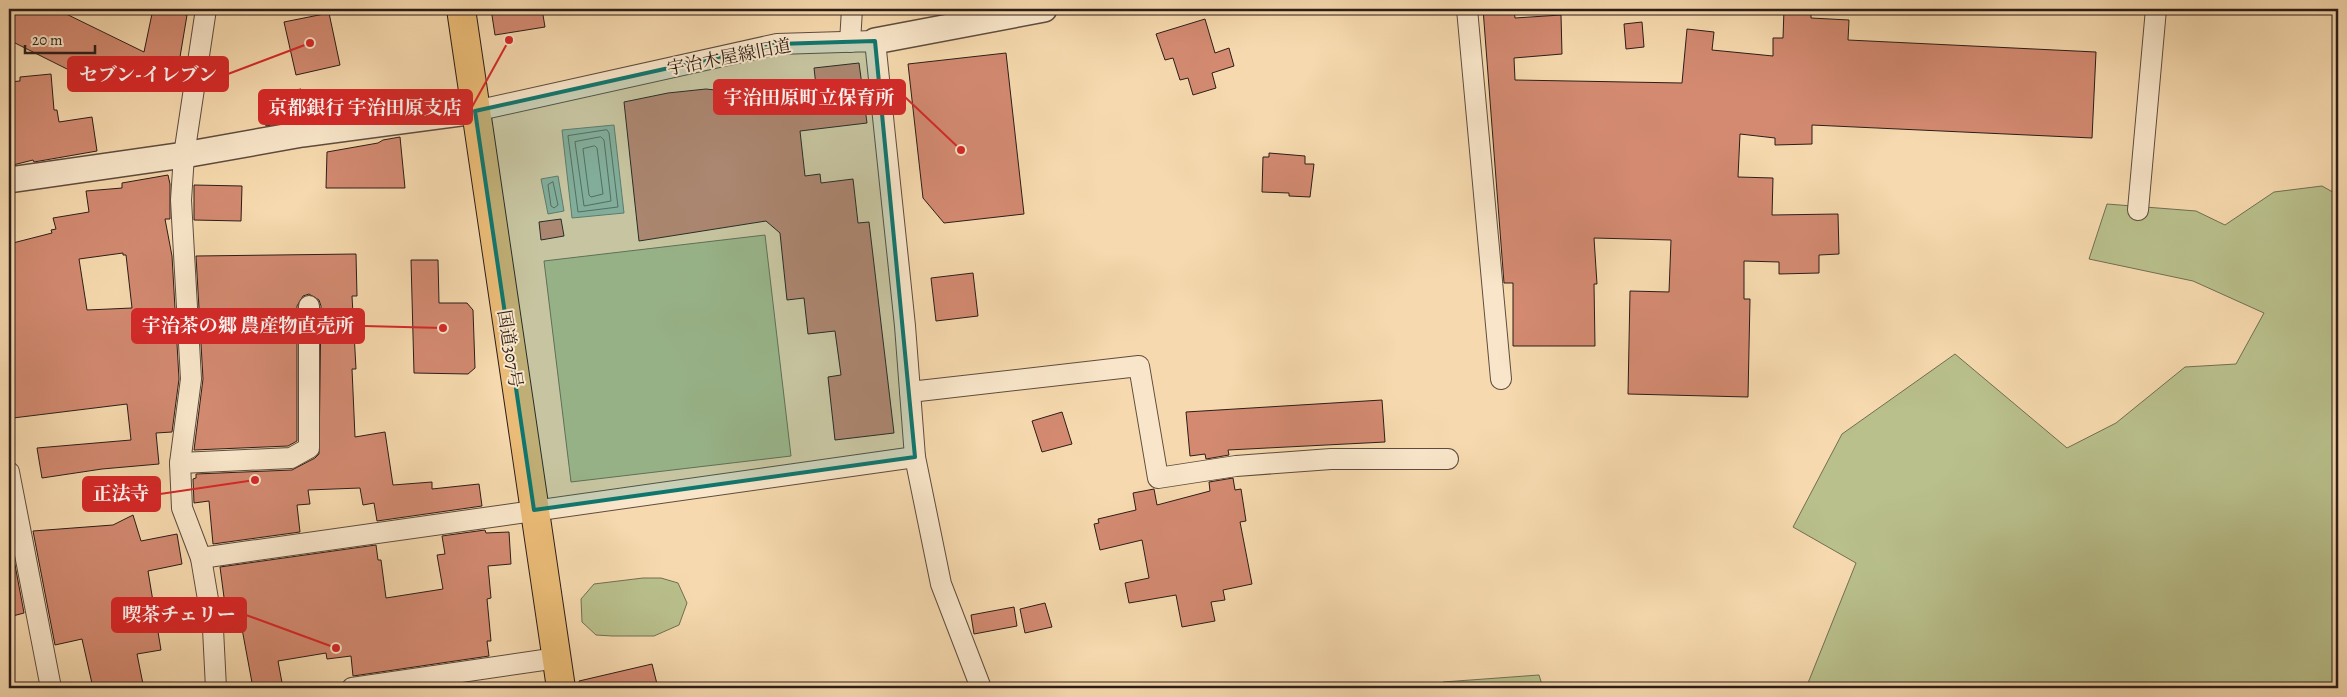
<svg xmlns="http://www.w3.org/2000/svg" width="2347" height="697" font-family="Alegreya,'Noto Serif JP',serif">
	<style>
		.green { fill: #b9c08c; stroke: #726e52 }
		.water { fill: #9ebba5; stroke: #707c6d }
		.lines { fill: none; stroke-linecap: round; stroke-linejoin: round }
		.shore { stroke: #656c5e; stroke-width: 1 }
		.building { fill: #d38a71; stroke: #2c1d18; fill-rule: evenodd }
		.minor-casing { stroke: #5e4c3e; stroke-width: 22 }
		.tertiary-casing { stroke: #5e4c3e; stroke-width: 28 }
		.trunk-casing { stroke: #2c1d18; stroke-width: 30 }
		.minor { stroke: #f9e6ca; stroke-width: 20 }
		.tertiary { stroke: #f9e6ca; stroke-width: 25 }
		.trunk { stroke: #ebbc77; stroke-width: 28 }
		.marked { fill: #0f766e; fill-opacity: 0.2; stroke: #0f766e; stroke-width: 4; stroke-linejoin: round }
		.labels { text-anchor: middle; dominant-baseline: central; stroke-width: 4; stroke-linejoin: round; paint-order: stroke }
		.street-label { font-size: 18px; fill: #2c1d18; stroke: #f9e6ca }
		.leader { fill: none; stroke: #d62828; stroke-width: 2 }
		.callout-dot { fill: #d62828; stroke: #f9e6ca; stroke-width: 2 }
		.callout { fill: #d62828; stroke: #d62828; stroke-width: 2 }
		.callout-label { font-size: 19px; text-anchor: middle; font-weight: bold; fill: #fff }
	</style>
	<rect width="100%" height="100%" fill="#f6d9ae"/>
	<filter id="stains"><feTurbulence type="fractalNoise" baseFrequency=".004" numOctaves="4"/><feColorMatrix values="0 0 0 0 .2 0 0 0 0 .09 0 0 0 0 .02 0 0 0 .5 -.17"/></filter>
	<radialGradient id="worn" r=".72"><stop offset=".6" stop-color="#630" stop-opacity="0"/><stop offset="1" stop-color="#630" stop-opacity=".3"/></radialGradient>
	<!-- green -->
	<g class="green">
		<path d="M 2322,186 L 2338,195 L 2338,688 L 1806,688 L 1856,563 L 1793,527 L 1842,434 L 1955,354 L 2067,448 L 2116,423 L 2185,367 L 2236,364 L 2264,313 L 2193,281 L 2089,259 L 2107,204 L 2196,211 L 2225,225 L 2274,192 Z"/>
		<path d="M 765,235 L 791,456 L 571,482 L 544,261 Z"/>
		<path d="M 643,578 L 661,578 L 678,583 L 687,603 L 679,625 L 654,636 L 612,636 L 596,635 L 582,622 L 581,599 L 594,584 Z"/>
		<path d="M 1539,675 L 1543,688 L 1446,688 L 1443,682 Z"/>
	</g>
	<!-- water -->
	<g class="water">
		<path d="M 614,125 L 624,213 L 572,218 L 562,130 Z"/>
		<path d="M 558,176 L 564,211 L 548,214 L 541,179 Z"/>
	</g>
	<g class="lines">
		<!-- shore -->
		<g class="shore">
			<path d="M 607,130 L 609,133 L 618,207 L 578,212 L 568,136 Z"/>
			<path d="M 601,137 L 604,140 L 611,201 L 584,206 L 575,142 Z"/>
			<path d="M 595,146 L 597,148 L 603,194 L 591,197 L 589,195 L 583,149 Z"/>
			<path d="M 553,182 L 558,205 L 554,208 L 551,206 L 548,185 Z"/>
		</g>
	</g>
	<!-- building -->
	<g class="building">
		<path d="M 9,9 L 56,9 L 144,52 L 153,9 L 187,15 L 178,69 L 180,70 L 179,74 L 122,65 L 112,86 L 84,71 L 85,78 L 9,40 Z"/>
		<path d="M 491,9 L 542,9 L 545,27 L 495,35 Z"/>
		<path d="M 1483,9 L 1514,9 L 1515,18 L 1561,15 L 1562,54 L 1514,58 L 1515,80 L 1682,83 L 1687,29 L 1714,32 L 1712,50 L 1773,56 L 1773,38 L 1783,38 L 1784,9 L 1811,9 L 1811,18 L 1849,20 L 1848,40 L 2096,52 L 2092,138 L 1812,125 L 1812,144 L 1775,145 L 1775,138 L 1740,134 L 1738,177 L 1773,178 L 1772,215 L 1838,214 L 1839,254 L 1819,255 L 1819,273 L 1779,274 L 1779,262 L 1744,261 L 1744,299 L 1750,299 L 1748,397 L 1628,394 L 1630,291 L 1669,292 L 1671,240 L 1594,238 L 1597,284 L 1594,284 L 1595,346 L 1513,346 L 1513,283 L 1504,283 Z"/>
		<path d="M 329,13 L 340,65 L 296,75 L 284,22 Z"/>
		<path d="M 1205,19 L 1215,53 L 1229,48 L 1234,66 L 1212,73 L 1216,88 L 1193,95 L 1188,78 L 1180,80 L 1173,58 L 1165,60 L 1156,34 Z"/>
		<path d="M 1642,22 L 1644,47 L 1626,49 L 1624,24 Z"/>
		<path d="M 1006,53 L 1024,214 L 944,223 L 923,198 L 908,64 Z"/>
		<path d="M 859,63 L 867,123 L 800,131 L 805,176 L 820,174 L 821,183 L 853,179 L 858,223 L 869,222 L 894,433 L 835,440 L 828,377 L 841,375 L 835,331 L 808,334 L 804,298 L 787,300 L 780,233 L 766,221 L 639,241 L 624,102 L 668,93 L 706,89 L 733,92 L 735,113 L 818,103 L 814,68 Z"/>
		<path d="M 51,74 L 54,110 L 57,110 L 59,122 L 92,117 L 97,151 L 34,162 L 33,160 L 9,166 L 9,82 L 20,81 L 20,77 Z"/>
		<path d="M 301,89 L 306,119 L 266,126 L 261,96 Z"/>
		<path d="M 400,137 L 405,188 L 326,188 L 327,152 L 378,143 L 383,140 Z"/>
		<path d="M 1269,153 L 1305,156 L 1305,164 L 1314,164 L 1310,197 L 1289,196 L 1289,193 L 1262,192 L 1263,157 L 1269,157 Z"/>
		<path d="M 168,175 L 170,184 L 170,219 L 165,219 L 172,256 L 179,379 L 172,432 L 156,433 L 159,464 L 102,469 L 42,478 L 37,448 L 131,440 L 127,404 L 13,418 L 12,410 L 9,410 L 9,244 L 52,233 L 51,230 L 56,229 L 53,218 L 89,212 L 86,191 L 122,188 L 122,183 ZM 123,253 L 123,255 L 126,255 L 132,308 L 87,310 L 79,259 Z"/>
		<path d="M 194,185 L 242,186 L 241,221 L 194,220 Z"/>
		<path d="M 561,219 L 564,236 L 541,240 L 539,222 Z"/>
		<path d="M 356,254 L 357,296 L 352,296 L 356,369 L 352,369 L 355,437 L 385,432 L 393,485 L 432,482 L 432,489 L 479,484 L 482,506 L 377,521 L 374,503 L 363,505 L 360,488 L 308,490 L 310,504 L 297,505 L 300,532 L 213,544 L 209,501 L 194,503 L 193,479 L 196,478 L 196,474 L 292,470 L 315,458 L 319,454 L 321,306 L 319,300 L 309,294 L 303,296 L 297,306 L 297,441 L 288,446 L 194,450 L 203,379 L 196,256 Z"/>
		<path d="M 411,260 L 438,260 L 439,303 L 467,303 L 473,310 L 475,368 L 468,374 L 414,373 Z"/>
		<path d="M 973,273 L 978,316 L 936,321 L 931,278 Z"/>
		<path d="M 1382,400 L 1385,442 L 1228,450 L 1229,455 L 1206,459 L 1205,454 L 1190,456 L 1186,412 Z"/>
		<path d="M 1062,412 L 1072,444 L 1042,452 L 1032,421 Z"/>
		<path d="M 1233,478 L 1235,490 L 1241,489 L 1246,521 L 1240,522 L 1252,584 L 1223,590 L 1225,600 L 1211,602 L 1215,621 L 1182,627 L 1176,595 L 1129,603 L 1125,583 L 1149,578 L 1142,540 L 1100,550 L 1094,524 L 1099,523 L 1098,519 L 1136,510 L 1133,493 L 1154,489 L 1157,505 L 1210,491 L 1209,482 Z"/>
		<path d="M 133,515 L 141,541 L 177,534 L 182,564 L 148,571 L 161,650 L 137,654 L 143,684 L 122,688 L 93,688 L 82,639 L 55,645 L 33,531 L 113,525 Z"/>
		<path d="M 485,530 L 486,533 L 509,532 L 511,564 L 488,566 L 491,598 L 487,599 L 491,641 L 487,641 L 489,656 L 353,676 L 351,656 L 327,659 L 326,653 L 278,661 L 283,688 L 253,688 L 240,618 L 227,620 L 220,567 L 376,545 L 378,560 L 381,560 L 386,598 L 443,589 L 437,555 L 445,554 L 442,536 Z"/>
		<path d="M 9,533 L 24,613 L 9,617 Z"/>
		<path d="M 1045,603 L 1052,627 L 1025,633 L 1020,609 Z"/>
		<path d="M 1014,607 L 1017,626 L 974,634 L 971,615 Z"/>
		<path d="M 652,664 L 658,688 L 580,688 L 579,681 Z"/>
	</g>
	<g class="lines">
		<!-- minor casing -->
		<g class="minor-casing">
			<g id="minor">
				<path d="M 206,9 L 184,155 L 181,200 L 191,379 L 180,463 L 182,508 L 201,558 L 213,629 L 216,688"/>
				<path d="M 1467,9 L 1501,379"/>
				<path d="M 850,42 L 852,9"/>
				<path d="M 475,111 L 777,44 L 875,41 L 905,326 L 915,457 L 941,584 L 981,688"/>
				<path d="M 2138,210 L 2156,9"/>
				<path d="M 910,392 L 1139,366 L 1158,478 L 1236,466 L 1331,459 L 1448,459"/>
				<path d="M 180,463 L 291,458 L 309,448 L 309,306"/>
				<path d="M 9,472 L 51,688"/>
				<path d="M 201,558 L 915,457"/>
				<path d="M 352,688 L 557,658"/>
			</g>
		</g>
		<!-- tertiary casing -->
		<g class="tertiary-casing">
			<g id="tertiary">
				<path d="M 875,41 L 1044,9"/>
				<path d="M 9,180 L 184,155 L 302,134 L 475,111"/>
			</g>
		</g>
		<!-- trunk casing -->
		<g class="trunk-casing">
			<path id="trunk" d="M 461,9 L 561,688"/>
		</g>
		<!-- minor -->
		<use href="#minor" class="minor"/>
		<!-- tertiary -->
		<use href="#tertiary" class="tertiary"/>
		<!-- trunk -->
		<use href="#trunk" class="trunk"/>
	</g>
	<!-- marked area -->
	<path class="marked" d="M 875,41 L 915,457 L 534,510 L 475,111 L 777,44 Z"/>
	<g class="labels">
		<!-- street labels -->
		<g class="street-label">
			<text transform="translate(729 57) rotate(-11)">宇治木屋線旧道</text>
			<text transform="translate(510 349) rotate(81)">国道307号</text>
		</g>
	</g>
	<!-- callouts -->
	<path class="leader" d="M310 43L228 74M961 150L905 97M509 40L472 107M443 328L364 326M255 480L160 494M336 648L246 615"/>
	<g class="callout-dot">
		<circle cx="310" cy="43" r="5"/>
		<circle cx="961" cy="150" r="5"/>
		<circle cx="509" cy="40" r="5"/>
		<circle cx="443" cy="328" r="5"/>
		<circle cx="255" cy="480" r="5"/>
		<circle cx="336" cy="648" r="5"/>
	</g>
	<g class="callout">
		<rect x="68" y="57" width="160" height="34" rx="5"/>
		<rect x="714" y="80" width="191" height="34" rx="5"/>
		<rect x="259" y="90" width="213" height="34" rx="5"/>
		<rect x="132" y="309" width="232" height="34" rx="5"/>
		<rect x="83" y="477" width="77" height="34" rx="5"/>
		<rect x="112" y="598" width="134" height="34" rx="5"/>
	</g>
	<g class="callout-label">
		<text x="148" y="81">セブン-イレブン</text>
		<text x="809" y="104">宇治田原町立保育所</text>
		<text x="365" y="114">京都銀行 宇治田原支店</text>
		<text x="248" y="332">宇治茶の郷 農産物直売所</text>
		<text x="121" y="500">正法寺</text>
		<text x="179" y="621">喫茶チェリー</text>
	</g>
	<!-- margin -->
	<rect width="2347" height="697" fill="none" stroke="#f6d9ae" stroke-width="30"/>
	<rect x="10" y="10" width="2327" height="677" fill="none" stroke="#2c1d18" stroke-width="2.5"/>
	<rect x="15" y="15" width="2317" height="667" fill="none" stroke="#2c1d18"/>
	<!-- scale -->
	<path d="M25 45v8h70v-8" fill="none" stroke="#2c1d18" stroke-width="2.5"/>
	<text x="32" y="45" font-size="15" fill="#2c1d18" stroke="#f9e6ca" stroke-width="4" paint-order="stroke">20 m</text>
	<rect width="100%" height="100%" filter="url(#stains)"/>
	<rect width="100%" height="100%" fill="url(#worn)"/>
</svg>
